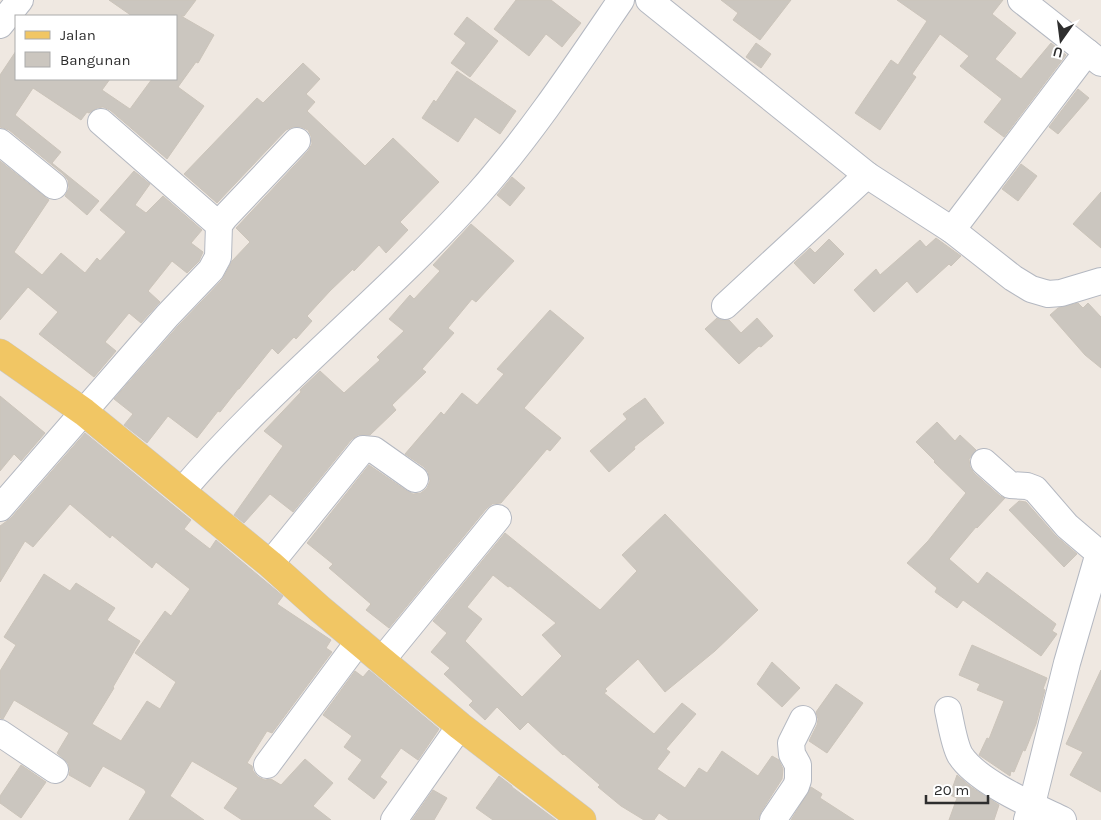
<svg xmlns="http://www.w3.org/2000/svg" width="1101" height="820" font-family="Karla,sans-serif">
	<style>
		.building { fill: #cbc6bf; stroke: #cbc4ba; fill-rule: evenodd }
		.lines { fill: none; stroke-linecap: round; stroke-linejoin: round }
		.minor-casing { stroke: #b4b8c1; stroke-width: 28 }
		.major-casing { stroke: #c9c9c9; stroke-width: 29 }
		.minor { stroke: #fff; stroke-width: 26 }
		.major { stroke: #f1c664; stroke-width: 28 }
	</style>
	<rect width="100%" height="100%" fill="#efe8e1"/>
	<!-- building -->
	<g class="building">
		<path d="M 109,0 L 196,0 L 184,16 L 181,16 L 214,35 L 198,63 L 196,62 L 178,87 L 204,106 L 167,159 L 110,110 L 103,107 L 97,108 L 89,113 L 87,112 L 81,120 L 33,88 L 15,115 L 61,152 L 52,163 L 99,201 L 87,215 L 65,196 L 69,188 L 68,180 L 63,174 L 9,130 L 0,127 L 0,75 L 16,51 L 16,79 L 110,79 L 102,90 L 130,109 L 152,79 L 176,79 L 176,16 L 132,16 Z"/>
		<path d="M 516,0 L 551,0 L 581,23 L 562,47 L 546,34 L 529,56 L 494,29 Z"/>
		<path d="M 721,0 L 791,0 L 760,40 L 733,20 L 738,13 Z"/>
		<path d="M 897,0 L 1003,0 L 992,14 L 1016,33 L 995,59 L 1021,79 L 1051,43 L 1066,55 L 1004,137 L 984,122 L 1002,99 L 960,66 L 969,56 L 940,34 L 912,74 L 916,77 L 880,130 L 855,113 L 891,60 L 898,65 L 927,21 Z"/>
		<path d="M 467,17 L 498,41 L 470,77 L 451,63 L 466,43 L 454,34 Z"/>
		<path d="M 756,43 L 771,54 L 761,68 L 746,57 Z"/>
		<path d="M 303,63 L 320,79 L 306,94 L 315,102 L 307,111 L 365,166 L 393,138 L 439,182 L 400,222 L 408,230 L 386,253 L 379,245 L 354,271 L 353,269 L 330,291 L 307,316 L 312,321 L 296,339 L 294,337 L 278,354 L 272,348 L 239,389 L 238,389 L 220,412 L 218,411 L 197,438 L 168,416 L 147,443 L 124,425 L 133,414 L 114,399 L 178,326 L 222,280 L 232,261 L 250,242 L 236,228 L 308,151 L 312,144 L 311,136 L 308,130 L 301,127 L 293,127 L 286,130 L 217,203 L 184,174 L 257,98 L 263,103 Z"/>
		<path d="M 457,71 L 516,111 L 500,134 L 475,117 L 458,142 L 422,118 L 434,100 L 436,102 Z"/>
		<path d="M 1078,89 L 1089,98 L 1058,134 L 1049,127 Z"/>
		<path d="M 0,161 L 49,200 L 14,252 L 42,275 L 61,253 L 85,273 L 97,258 L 100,261 L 126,232 L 100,210 L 134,171 L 150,184 L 135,205 L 146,213 L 163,196 L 202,230 L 191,243 L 203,252 L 199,261 L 187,273 L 172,261 L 148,291 L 160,302 L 141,323 L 129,313 L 105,342 L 116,351 L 94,377 L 39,334 L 58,312 L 28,287 L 0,320 Z"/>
		<path d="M 1021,164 L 1037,176 L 1018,201 L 1002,189 Z"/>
		<path d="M 512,177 L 525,188 L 510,206 L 497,195 Z"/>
		<path d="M 1101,192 L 1101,248 L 1073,224 Z"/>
		<path d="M 471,224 L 514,261 L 476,302 L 472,299 L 448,328 L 454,333 L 422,369 L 426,372 L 392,405 L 396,410 L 370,435 L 358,435 L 351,440 L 293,512 L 270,494 L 244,523 L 234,515 L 283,446 L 264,431 L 301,392 L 300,390 L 320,371 L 344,393 L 380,360 L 377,357 L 404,331 L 389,319 L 410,295 L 414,299 L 440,271 L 433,265 Z"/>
		<path d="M 936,238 L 961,256 L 951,266 L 949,264 L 917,293 L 907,281 L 874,312 L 854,290 L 876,269 L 880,275 L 920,240 L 926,247 Z"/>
		<path d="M 829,239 L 844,254 L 814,284 L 794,263 L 810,248 L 815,253 Z"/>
		<path d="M 1078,303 L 1083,308 L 1088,303 L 1101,317 L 1101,368 L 1085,355 L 1050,315 L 1058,308 Z"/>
		<path d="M 550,310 L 584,338 L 524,408 L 561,438 L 550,451 L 547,449 L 501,503 L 492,504 L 486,509 L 389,628 L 366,610 L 371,604 L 329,568 L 333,564 L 307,543 L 369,465 L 407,491 L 413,494 L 421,493 L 427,488 L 430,481 L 428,472 L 424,467 L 405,454 L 441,412 L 444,415 L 462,393 L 477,405 L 504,374 L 497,369 Z"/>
		<path d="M 717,318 L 721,320 L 729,320 L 741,333 L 757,318 L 773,336 L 761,347 L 759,346 L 739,364 L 705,329 Z"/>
		<path d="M 0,396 L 45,433 L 21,461 L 14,454 L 0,471 Z"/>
		<path d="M 645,398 L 664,423 L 634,447 L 635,449 L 609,472 L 590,451 L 627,419 L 623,414 Z"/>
		<path d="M 937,422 L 955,441 L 960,435 L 976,450 L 969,459 L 970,467 L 974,473 L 1000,496 L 1005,498 L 977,528 L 976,527 L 949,559 L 978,584 L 987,572 L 1056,624 L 1052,631 L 1057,634 L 1041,656 L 963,600 L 957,608 L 935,592 L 937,588 L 907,563 L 928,541 L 966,493 L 934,462 L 935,461 L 916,442 Z"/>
		<path d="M 85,433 L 191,520 L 184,529 L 210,549 L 216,540 L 283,596 L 277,604 L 331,640 L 326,648 L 332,652 L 272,733 L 267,731 L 247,763 L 252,766 L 253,771 L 258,777 L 265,780 L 271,779 L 281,785 L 305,759 L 333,783 L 313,806 L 331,820 L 242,820 L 224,808 L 238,788 L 192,761 L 170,796 L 204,820 L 129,820 L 146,792 L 144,789 L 103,766 L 90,787 L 69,775 L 70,771 L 68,763 L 57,753 L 69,733 L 14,700 L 3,719 L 0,718 L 0,671 L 16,645 L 4,637 L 44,574 L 70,591 L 76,583 L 115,608 L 107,620 L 140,641 L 113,687 L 114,688 L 92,724 L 121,741 L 147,701 L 160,709 L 176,682 L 135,653 L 165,611 L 171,616 L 190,589 L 156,562 L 152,568 L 112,535 L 110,538 L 70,504 L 33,547 L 25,541 L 0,582 L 0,526 L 11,518 Z"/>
		<path d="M 1019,501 L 1026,502 L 1056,536 L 1077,554 L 1064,567 L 1009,510 Z"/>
		<path d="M 665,514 L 758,610 L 715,651 L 665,692 L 638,659 L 605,689 L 607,691 L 604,693 L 654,734 L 682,703 L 696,714 L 666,749 L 670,752 L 657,769 L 685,788 L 699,768 L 707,773 L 722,751 L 758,776 L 772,756 L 779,760 L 783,769 L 782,779 L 761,812 L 758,820 L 669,820 L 659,813 L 654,820 L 644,820 L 621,806 L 598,787 L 600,785 L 564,754 L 563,755 L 528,722 L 520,730 L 497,707 L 485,720 L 469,705 L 473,701 L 444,674 L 450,668 L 431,652 L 447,633 L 433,621 L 505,533 L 600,610 L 637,571 L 622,555 ZM 493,575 L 508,587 L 510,586 L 556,623 L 542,635 L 562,656 L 522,697 L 465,641 L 482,619 L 467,607 Z"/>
		<path d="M 972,645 L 1047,678 L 1043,689 L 1045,690 L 1036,724 L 1025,751 L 1023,750 L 1014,772 L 1011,771 L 1010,776 L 979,755 L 987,738 L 989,739 L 1004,701 L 977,690 L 980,684 L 959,675 Z"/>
		<path d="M 772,662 L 800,688 L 782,707 L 757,684 Z"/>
		<path d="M 369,670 L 439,729 L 418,760 L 401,748 L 380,777 L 387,782 L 374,799 L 348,779 L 362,760 L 344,747 L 352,736 L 323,715 L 355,671 L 363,677 Z"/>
		<path d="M 1101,670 L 1101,792 L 1070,775 L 1083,752 L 1066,744 Z"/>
		<path d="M 836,684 L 863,703 L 827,753 L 809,741 L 817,725 L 818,719 L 816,712 Z"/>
		<path d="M 21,765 L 46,782 L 21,818 L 0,803 L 0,796 Z"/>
		<path d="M 957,775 L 971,787 L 999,805 L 994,820 L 949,820 L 957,798 L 950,795 Z"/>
		<path d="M 499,776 L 512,786 L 512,787 L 556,820 L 493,820 L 476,808 Z"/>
		<path d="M 811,787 L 822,794 L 820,798 L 854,820 L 791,820 Z"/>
		<path d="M 433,790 L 447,798 L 434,820 L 412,820 Z"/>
	</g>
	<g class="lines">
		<!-- minor casing -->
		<g class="minor-casing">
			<g id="minor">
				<path d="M 649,0 L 867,175 L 952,230 L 1013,278 L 1031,289 L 1048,294 L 1061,293 L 1101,281"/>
				<path d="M 1021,0 L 1101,63"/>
				<path d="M 0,25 L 20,0"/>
				<path d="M 101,122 L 219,225"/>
				<path d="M 0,142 L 54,186"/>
				<path d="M 952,230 L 1087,52"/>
				<path d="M 725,306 L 867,175"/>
				<path d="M 984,462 L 1010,485 L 1027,486 L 1035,489 L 1067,526 L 1100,554"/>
				<path d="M 182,491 C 272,385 385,298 478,194 C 531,134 576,66 621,0"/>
				<path d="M 0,508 L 167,316 L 211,270 L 218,257 L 219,225 L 225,217 L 297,141"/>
				<path d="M 270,564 L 363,449 L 374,450 L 415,479"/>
				<path d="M 382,660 L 498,518"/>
				<path d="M 948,710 C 951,723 954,744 960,755 C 977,782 1034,806 1063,820"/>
				<path d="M 0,733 L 55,770"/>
				<path d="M 267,765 L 359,641"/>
				<path d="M 394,820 L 460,726"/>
				<path d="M 773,820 L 796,786 L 798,780 L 798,765 L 792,754 L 791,743 L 803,719"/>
				<path d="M 1027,820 L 1034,796 L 1067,663 L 1096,563 L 1101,552"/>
			</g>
		</g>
		<!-- major casing -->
		<g class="major-casing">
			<path id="major" d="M 0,353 L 84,412 L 270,564 L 320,609 L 460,726 L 582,820"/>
		</g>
		<!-- minor -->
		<use href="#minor" class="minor"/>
		<!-- major -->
		<use href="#major" class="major"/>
	</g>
	<!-- legend -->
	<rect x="15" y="15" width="162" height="65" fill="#ffffff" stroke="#ababab"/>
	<rect x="25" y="31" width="25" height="8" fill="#f1c664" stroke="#ababab"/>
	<text x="60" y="40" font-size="15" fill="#2e2e2e">Jalan</text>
	<rect x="25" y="52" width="25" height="15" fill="#cbc6bf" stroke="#ababab"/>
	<text x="60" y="65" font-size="15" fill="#2e2e2e">Bangunan</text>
	<!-- north arrow -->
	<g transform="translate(1061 40) rotate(194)" stroke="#ffffff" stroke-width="4" paint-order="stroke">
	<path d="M0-4L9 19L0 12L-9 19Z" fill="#2e2e2e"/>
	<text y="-8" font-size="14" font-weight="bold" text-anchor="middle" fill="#2e2e2e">U</text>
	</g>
	<!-- scale -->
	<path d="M926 795v8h62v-8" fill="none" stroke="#2e2e2e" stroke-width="2.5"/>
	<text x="934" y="795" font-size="15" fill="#2e2e2e" stroke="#ffffff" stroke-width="4" paint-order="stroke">20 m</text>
</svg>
